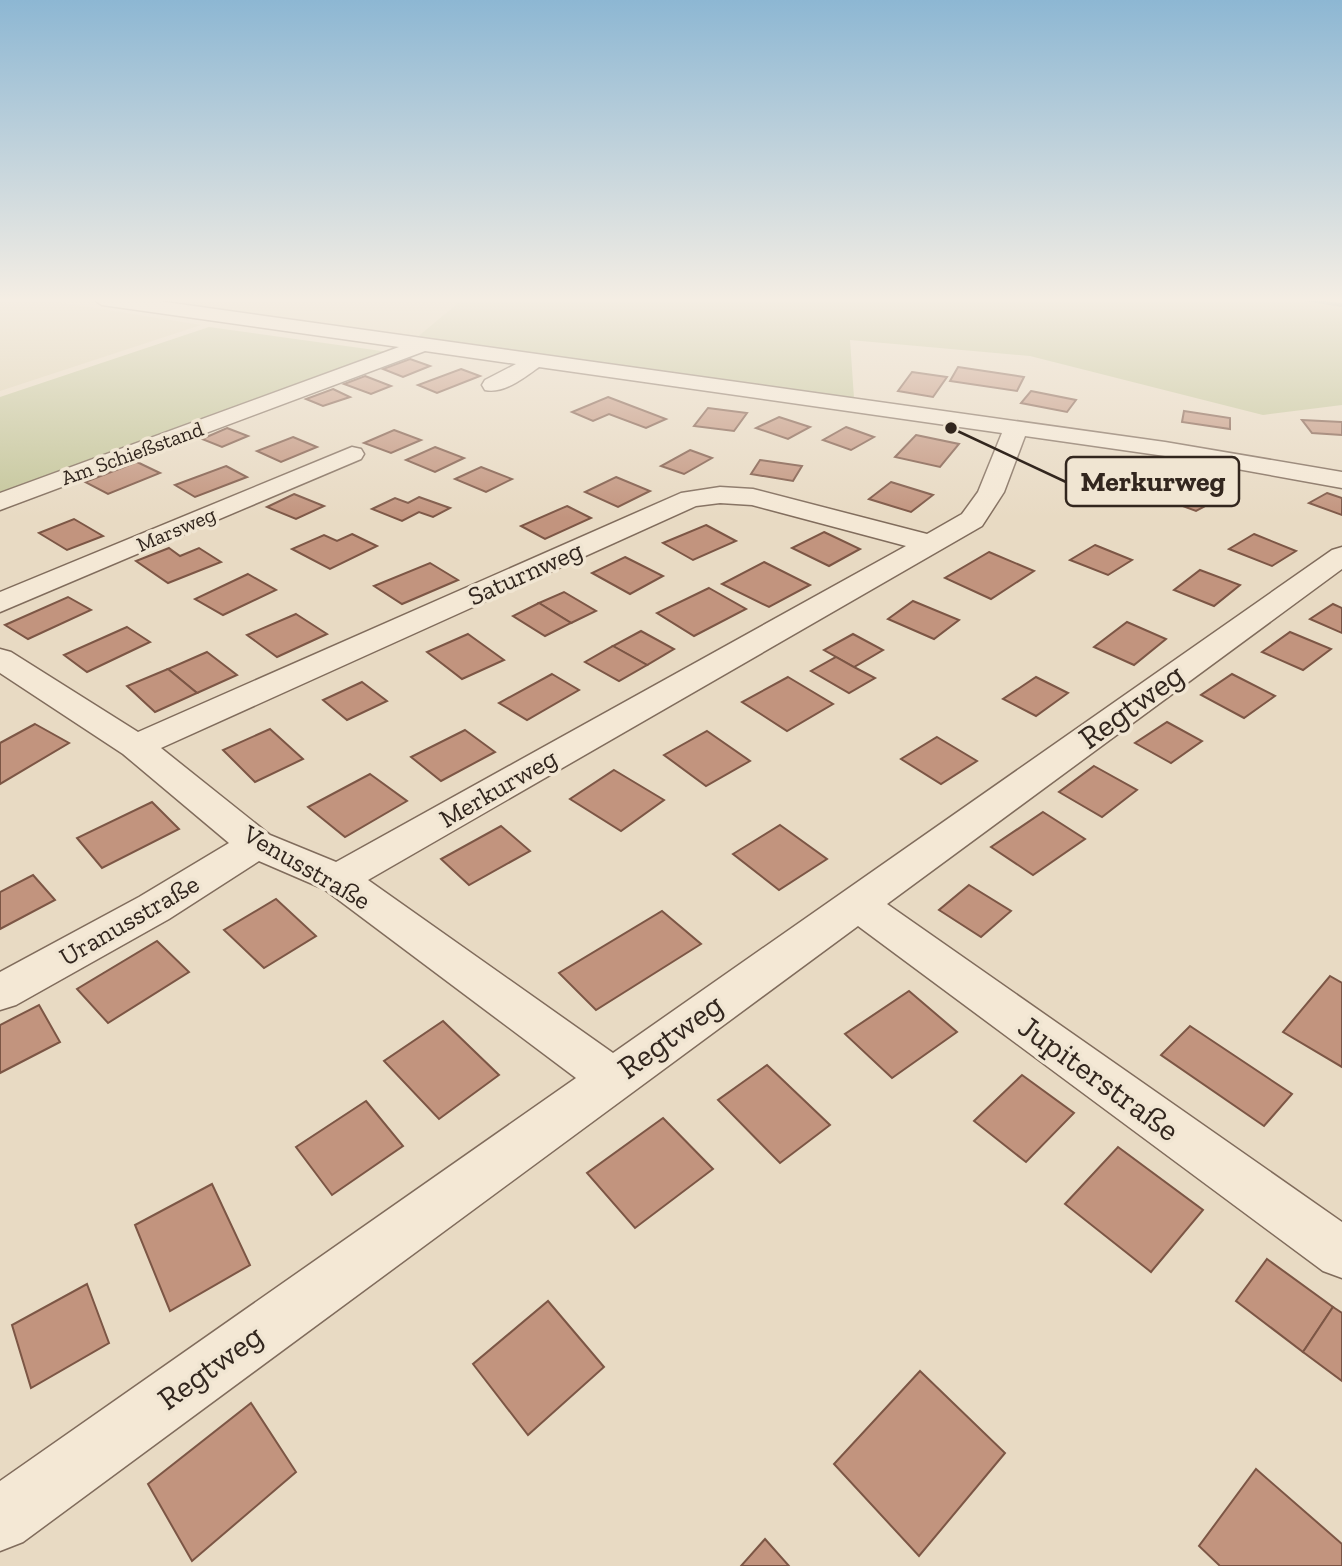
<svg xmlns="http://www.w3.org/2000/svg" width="1342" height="1566" font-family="'Zilla Slab',serif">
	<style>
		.farmland { fill: #ddd2b2 }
		.green { fill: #c3c599 }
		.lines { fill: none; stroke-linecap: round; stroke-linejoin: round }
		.stream { fill: #6d887f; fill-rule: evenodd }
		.building { fill: #c2947e; stroke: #7c5645; stroke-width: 2 }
		.minor-casing { stroke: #806c5c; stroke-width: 3 }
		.minor { fill: #f4e8d5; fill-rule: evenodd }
		.labels { text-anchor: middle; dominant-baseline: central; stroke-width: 7; stroke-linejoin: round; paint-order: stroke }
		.far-street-label { font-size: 21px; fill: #32261e; stroke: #f0e5d2 }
		.street-label { font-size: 26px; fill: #32261e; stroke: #f0e5d2 }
		.near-street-label { font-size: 32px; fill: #32261e; stroke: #f0e5d2 }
		.leader { fill: none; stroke: #32261e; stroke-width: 2.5 }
		.callout-dot { fill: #32261e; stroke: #f0e5d2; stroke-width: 2.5 }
		.callout { fill: #f0e5d2; stroke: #32261e; stroke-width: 2.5 }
		.callout-label { font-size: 28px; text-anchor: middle; font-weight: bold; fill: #32261e }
	</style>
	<rect width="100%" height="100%" fill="#e8dac3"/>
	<!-- farmland -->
	<g class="farmland">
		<path d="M 0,299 L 39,299 L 201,325 L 0,391 Z"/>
		<path d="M 157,299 L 463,299 L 416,338 Z"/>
	</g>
	<!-- green -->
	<g class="green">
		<path d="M 463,299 L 1342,299 L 1342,405 L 1263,415 L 1030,356 L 850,340 L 854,398 L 416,338 Z"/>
		<path d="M 209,327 L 396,353 L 0,497 L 0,397 Z"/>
	</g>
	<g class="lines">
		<!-- stream -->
		<path class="stream" d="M 1291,299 L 1308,299 L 1342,303 L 1342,307 Z"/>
	</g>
	<!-- building -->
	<g class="building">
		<path d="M 410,359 L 430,366 L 403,377 L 383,369 Z"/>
		<path d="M 958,367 L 1024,377 L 1017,391 L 950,381 Z"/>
		<path d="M 461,369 L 480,376 L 437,393 L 418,385 Z"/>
		<path d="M 912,372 L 947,377 L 933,397 L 898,391 Z"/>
		<path d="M 365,376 L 391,386 L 371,394 L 344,384 Z"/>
		<path d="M 333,389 L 350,397 L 323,406 L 306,399 Z"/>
		<path d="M 1031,391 L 1076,400 L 1067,412 L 1021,403 Z"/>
		<path d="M 608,397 L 666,419 L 646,428 L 609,414 L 593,421 L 572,412 Z"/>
		<path d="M 708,408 L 747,413 L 734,431 L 694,426 Z"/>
		<path d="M 1184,411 L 1230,418 L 1230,429 L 1182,422 Z"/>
		<path d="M 779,417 L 810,427 L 788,439 L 756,428 Z"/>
		<path d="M 1302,420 L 1342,422 L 1342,435 L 1312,433 Z"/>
		<path d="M 846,427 L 874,437 L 851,450 L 823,440 Z"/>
		<path d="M 227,428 L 248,436 L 222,447 L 202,439 Z"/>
		<path d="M 394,430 L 421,440 L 391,453 L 364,443 Z"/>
		<path d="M 916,435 L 959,444 L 940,467 L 895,457 Z"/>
		<path d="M 293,437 L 317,447 L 281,462 L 257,451 Z"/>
		<path d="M 435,447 L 464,458 L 435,472 L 406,460 Z"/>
		<path d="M 690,450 L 712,458 L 684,474 L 661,466 Z"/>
		<path d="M 760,460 L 802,466 L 793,481 L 751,474 Z"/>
		<path d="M 137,462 L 160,473 L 108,494 L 85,482 Z"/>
		<path d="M 226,466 L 247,477 L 195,497 L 175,485 Z"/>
		<path d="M 481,467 L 512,479 L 486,492 L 455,479 Z"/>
		<path d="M 616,477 L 650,491 L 618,507 L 585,492 Z"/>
		<path d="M 891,482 L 933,495 L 911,512 L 869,499 Z"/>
		<path d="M 1185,483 L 1222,497 L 1196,511 L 1159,497 Z"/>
		<path d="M 1327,493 L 1342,498 L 1342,515 L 1309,503 Z"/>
		<path d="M 294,494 L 324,506 L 296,519 L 267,507 Z"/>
		<path d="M 419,497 L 450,508 L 433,517 L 419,512 L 402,521 L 372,509 L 395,498 L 408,503 Z"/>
		<path d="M 567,506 L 591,518 L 545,539 L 521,526 Z"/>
		<path d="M 74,519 L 103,536 L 67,550 L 39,533 Z"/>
		<path d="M 706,525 L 736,541 L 693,560 L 663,543 Z"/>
		<path d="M 824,532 L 860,549 L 829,566 L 792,548 Z"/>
		<path d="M 352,534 L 377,546 L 330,569 L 292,549 L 324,535 L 337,541 Z"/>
		<path d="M 1254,534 L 1296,551 L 1272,566 L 1229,549 Z"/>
		<path d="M 1095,545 L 1132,560 L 1108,575 L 1070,560 Z"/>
		<path d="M 169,548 L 180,556 L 199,548 L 221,562 L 168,583 L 136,561 Z"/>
		<path d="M 989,552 L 1034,571 L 991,599 L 945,578 Z"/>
		<path d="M 625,557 L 663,576 L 630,594 L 592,573 Z"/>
		<path d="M 764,562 L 810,585 L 769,607 L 722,584 Z"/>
		<path d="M 430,563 L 458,580 L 402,604 L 374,586 Z"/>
		<path d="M 1200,570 L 1240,585 L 1214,606 L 1174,590 Z"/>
		<path d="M 248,574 L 276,590 L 223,615 L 195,599 Z"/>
		<path d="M 709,588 L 746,609 L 694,636 L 657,613 Z"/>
		<path d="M 564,592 L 596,611 L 571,623 L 539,603 Z"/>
		<path d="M 68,597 L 91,610 L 28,639 L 5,625 Z"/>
		<path d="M 913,601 L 959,620 L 934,639 L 888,619 Z"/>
		<path d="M 539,603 L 571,623 L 545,636 L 513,616 Z"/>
		<path d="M 1333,604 L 1342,608 L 1342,633 L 1310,619 Z"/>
		<path d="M 296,614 L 327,634 L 277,657 L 247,635 Z"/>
		<path d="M 1127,622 L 1166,639 L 1134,665 L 1094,647 Z"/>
		<path d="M 127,627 L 150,642 L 87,672 L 64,655 Z"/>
		<path d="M 641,631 L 674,649 L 647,665 L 613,646 Z"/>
		<path d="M 1290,632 L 1331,649 L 1303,670 L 1262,652 Z"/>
		<path d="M 468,634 L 504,660 L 462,679 L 427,652 Z"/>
		<path d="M 853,634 L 883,650 L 854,667 L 824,650 Z"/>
		<path d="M 613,646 L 647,665 L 619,681 L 585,662 Z"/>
		<path d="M 207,652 L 237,675 L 197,693 L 168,669 Z"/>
		<path d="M 836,657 L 854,667 L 875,678 L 849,693 L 811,671 Z"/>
		<path d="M 168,669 L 197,693 L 155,712 L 127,686 Z"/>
		<path d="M 552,674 L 579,690 L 527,720 L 499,703 Z"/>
		<path d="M 1232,674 L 1275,696 L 1244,718 L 1201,695 Z"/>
		<path d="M 788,677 L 833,704 L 787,731 L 742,702 Z"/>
		<path d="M 1036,677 L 1068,693 L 1036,716 L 1003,699 Z"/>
		<path d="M 362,682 L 387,701 L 347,720 L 323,700 Z"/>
		<path d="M 1167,722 L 1202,741 L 1171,763 L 1135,743 Z"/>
		<path d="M 35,724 L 69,743 L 0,784 L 0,743 Z"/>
		<path d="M 270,729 L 303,759 L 255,782 L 223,750 Z"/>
		<path d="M 465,730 L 495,752 L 441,781 L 411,757 Z"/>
		<path d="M 707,731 L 750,761 L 706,786 L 664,755 Z"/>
		<path d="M 937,737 L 977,761 L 941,784 L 901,759 Z"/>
		<path d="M 1094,766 L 1137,790 L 1102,817 L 1059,792 Z"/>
		<path d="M 614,770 L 664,800 L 621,831 L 570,799 Z"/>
		<path d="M 370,774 L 407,801 L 345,837 L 308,807 Z"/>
		<path d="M 152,802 L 179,829 L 102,868 L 77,838 Z"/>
		<path d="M 1043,812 L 1085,839 L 1033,875 L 991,847 Z"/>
		<path d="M 780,825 L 827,859 L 779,890 L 733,854 Z"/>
		<path d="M 501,826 L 530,851 L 469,885 L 441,859 Z"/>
		<path d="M 33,875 L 55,900 L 0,929 L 0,892 Z"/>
		<path d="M 969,885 L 1011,911 L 981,937 L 939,910 Z"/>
		<path d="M 276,899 L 316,936 L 264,968 L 224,930 Z"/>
		<path d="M 662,911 L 701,944 L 596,1010 L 559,973 Z"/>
		<path d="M 157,941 L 189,972 L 108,1023 L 77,989 Z"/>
		<path d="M 1330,976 L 1342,983 L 1342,1067 L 1283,1032 Z"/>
		<path d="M 909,991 L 957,1032 L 892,1078 L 845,1034 Z"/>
		<path d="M 39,1005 L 60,1042 L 0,1073 L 0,1025 Z"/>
		<path d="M 443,1021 L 499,1075 L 439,1119 L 384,1061 Z"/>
		<path d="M 1190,1026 L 1292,1094 L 1264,1126 L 1161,1055 Z"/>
		<path d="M 767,1065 L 830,1125 L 780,1163 L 718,1100 Z"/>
		<path d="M 1022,1075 L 1074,1113 L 1026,1162 L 974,1121 Z"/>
		<path d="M 366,1101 L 403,1146 L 332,1195 L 296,1147 Z"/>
		<path d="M 663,1118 L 713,1169 L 635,1228 L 587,1173 Z"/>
		<path d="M 1118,1147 L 1203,1210 L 1151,1272 L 1065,1204 Z"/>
		<path d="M 212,1184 L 250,1265 L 170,1311 L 135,1225 Z"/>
		<path d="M 1267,1259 L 1333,1307 L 1303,1352 L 1236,1301 Z"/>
		<path d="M 87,1284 L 109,1343 L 31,1388 L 12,1325 Z"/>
		<path d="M 548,1301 L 604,1367 L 528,1435 L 473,1364 Z"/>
		<path d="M 1333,1307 L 1342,1313 L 1342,1381 L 1303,1352 Z"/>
		<path d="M 920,1371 L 1005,1453 L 919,1556 L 834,1464 Z"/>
		<path d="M 251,1403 L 296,1472 L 192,1561 L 148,1484 Z"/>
		<path d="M 1256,1469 L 1342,1544 L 1342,1566 L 1220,1566 L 1199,1546 Z"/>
		<path d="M 765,1539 L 789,1566 L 741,1566 Z"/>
	</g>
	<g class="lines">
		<!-- minor casing -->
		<g class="minor-casing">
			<g id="minor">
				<path d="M 93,299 L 144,299 L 1165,442 L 1342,472 L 1342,488 L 1165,456 L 1025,436 L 1004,492 L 982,526 L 368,880 L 613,1053 L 1332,550 L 1342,547 L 1342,569 L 887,904 L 1342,1222 L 1342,1278 L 1323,1271 L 858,926 L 23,1542 L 0,1551 L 0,1481 L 576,1078 L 324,889 L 259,861 L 169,919 L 16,1005 L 0,1010 L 0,972 L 139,897 L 229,843 L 123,754 L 0,673 L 0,649 L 11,652 L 138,732 L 681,493 L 720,487 L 753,489 L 927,534 L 962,514 L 978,492 L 1002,433 L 539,367 C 524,378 504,394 485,390 L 482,385 L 485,380 L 516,364 L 425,351 L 0,510 L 0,493 L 399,347 L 102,305 ZM 720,503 L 752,505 L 906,546 L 336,862 L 270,835 L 161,748 L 696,506 Z"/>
				<path d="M 352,447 L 361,449 L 364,454 L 361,459 L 0,612 L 0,592 Z"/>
			</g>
		</g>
		<!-- minor -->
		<use href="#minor" class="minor"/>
	</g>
	<!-- sky -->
	<linearGradient id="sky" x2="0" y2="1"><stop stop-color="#8db7d3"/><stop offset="0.58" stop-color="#f5eee4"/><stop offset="1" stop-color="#f5eee4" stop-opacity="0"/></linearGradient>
	<rect width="1342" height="518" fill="url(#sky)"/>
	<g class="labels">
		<!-- far-street labels -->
		<g class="far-street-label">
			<text transform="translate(132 453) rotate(-20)">Am Schießstand</text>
			<text transform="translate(176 529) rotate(-23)">Marsweg</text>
		</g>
		<!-- street labels -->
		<g class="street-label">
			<text transform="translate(525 573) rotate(-24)">Saturnweg</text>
			<text transform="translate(498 788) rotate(-30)">Merkurweg</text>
			<text transform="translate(307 867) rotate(30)">Venusstraße</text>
			<text transform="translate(129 920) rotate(-30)">Uranusstraße</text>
		</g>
		<!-- near-street labels -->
		<g class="near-street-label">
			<text transform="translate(1131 706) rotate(-36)">Regtweg</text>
			<text transform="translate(670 1036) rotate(-36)">Regtweg</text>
			<text transform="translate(1099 1078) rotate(36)">Jupiterstraße</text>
			<text transform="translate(210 1367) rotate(-36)">Regtweg</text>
		</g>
	</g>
	<!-- callouts -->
	<path class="leader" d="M951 428L1066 482"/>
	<circle class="callout-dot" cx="951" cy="428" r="7"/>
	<rect class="callout" x="1066" y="457" width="173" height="49" rx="7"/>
	<g class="callout-label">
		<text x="1153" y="491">Merkurweg</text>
	</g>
</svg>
